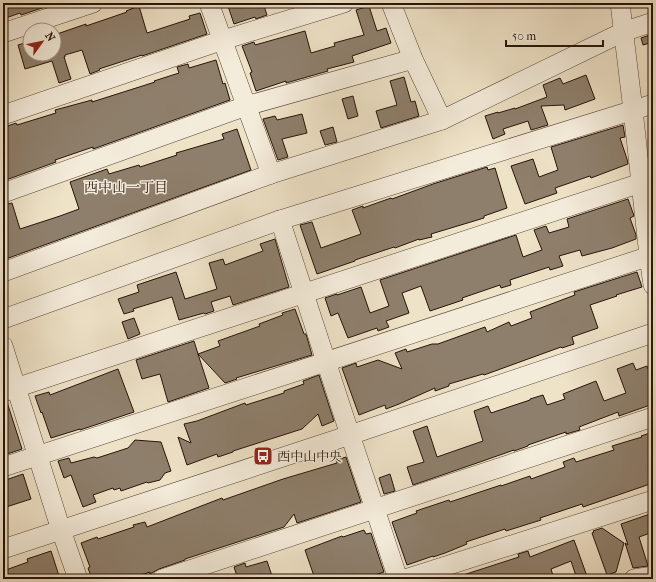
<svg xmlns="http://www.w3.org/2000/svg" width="656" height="582" font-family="'IM FELL French Canon','Noto Serif JP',serif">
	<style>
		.building { fill: #8e7f6c; stroke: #271309 }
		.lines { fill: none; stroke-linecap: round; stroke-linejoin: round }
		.minor-casing { stroke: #594738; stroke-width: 20 }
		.minor { stroke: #f4ecdb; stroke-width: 19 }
		.labels { text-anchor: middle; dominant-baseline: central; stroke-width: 3; stroke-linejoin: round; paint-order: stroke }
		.poi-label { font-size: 13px; fill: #271309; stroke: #f4ecdb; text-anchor: start }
		.neighbourhood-label { font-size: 14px; fill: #271309; stroke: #f4ecdb }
	</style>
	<rect width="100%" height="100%" fill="#eee2c7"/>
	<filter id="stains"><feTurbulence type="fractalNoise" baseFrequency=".005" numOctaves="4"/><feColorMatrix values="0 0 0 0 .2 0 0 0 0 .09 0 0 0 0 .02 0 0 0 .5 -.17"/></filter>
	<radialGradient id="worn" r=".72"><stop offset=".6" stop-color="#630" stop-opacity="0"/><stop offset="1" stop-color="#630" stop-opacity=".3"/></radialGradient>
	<!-- building -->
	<g class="building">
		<path d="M 3,3 L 50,3 L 51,5 L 21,15 L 20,13 L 3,19 Z"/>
		<path d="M 227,3 L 240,3 L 241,8 L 255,3 L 263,3 L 267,15 L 256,19 L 255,17 L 234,24 Z"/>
		<path d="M 139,6 L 147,33 L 190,19 L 189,16 L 200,13 L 207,34 L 142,56 L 142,55 L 99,69 L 100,70 L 90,74 L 82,50 L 65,55 L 65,57 L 64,57 L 71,79 L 59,83 L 52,61 L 25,69 L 18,45 L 28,42 L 30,48 L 30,54 L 54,54 L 54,32 L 56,32 L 57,34 L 86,24 L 86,26 L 127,12 L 126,11 Z"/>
		<path d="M 369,6 L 377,31 L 386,28 L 391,43 L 352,56 L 354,62 L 327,69 L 328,71 L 286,83 L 286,81 L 256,91 L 250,73 L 252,72 L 242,46 L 254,42 L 255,45 L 305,31 L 311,53 L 335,46 L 334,43 L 364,35 L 356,10 Z"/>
		<path d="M 653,34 L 653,42 L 643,45 L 641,38 Z"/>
		<path d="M 216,60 L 223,84 L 225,83 L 230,100 L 93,149 L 93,147 L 55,160 L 56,162 L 3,181 L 3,131 L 6,131 L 5,127 L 16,123 L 17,125 L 56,113 L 55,110 L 92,100 L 92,102 L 155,82 L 154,81 L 179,73 L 177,67 L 188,64 L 189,68 Z"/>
		<path d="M 586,75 L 595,99 L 565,110 L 564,105 L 541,106 L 548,125 L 531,130 L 528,121 L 503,129 L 505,134 L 493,139 L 485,116 L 498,112 L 498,113 L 515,108 L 515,109 L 547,97 L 543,85 L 560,78 L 563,84 Z"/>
		<path d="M 404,77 L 411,102 L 415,101 L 419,116 L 381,128 L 376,111 L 397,105 L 390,81 Z"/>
		<path d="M 353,96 L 358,116 L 348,119 L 342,99 Z"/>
		<path d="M 302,114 L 307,133 L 282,139 L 288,157 L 278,160 L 263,119 L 275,116 L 277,120 Z"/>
		<path d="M 623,125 L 625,137 L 620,138 L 627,159 L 628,164 L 591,178 L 590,176 L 555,188 L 557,193 L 525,204 L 511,166 L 533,159 L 539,177 L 558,170 L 551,147 Z"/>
		<path d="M 333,127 L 337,142 L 325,145 L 320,131 Z"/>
		<path d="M 237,129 L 251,170 L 3,260 L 3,205 L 12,203 L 20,229 L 60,216 L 79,209 L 70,182 L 107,169 L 109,174 L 139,165 L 140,167 L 177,155 L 176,153 L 224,139 L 222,134 Z"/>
		<path d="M 487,167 L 488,170 L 495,168 L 507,208 L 484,216 L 484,218 L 431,234 L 432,237 L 419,240 L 419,239 L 395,248 L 394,247 L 355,260 L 355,261 L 317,274 L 300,225 L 312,222 L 321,248 L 361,234 L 352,210 L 363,206 L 363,208 L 391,198 L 392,199 L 433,184 Z"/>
		<path d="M 628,199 L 633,213 L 634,216 L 630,218 L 636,235 L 636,239 L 612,248 L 582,256 L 580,250 L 559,256 L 563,266 L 550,270 L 549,267 L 510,280 L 511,285 L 501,288 L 500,285 L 462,298 L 463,300 L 430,311 L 421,286 L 402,293 L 409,313 L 386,321 L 389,327 L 378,331 L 377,328 L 348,338 L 338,313 L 331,316 L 325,298 L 337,294 L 337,295 L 361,287 L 370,313 L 389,306 L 380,280 L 516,235 L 523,257 L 542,250 L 534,230 L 546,226 L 549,233 L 569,227 L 567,219 Z"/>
		<path d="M 275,239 L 289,287 L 233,305 L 230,296 L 211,302 L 214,311 L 205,314 L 204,313 L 179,320 L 172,297 L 133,309 L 134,311 L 124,314 L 118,299 L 139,292 L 137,285 L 176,272 L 185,299 L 217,289 L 209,263 L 223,259 L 225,265 L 263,251 L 260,244 Z"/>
		<path d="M 637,272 L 642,287 L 616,295 L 617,296 L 590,305 L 598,328 L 572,337 L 574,344 L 562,348 L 561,347 L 484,375 L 483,374 L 449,384 L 449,386 L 435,391 L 435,388 L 399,404 L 386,409 L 385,405 L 359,415 L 342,368 L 356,363 L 357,367 L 378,360 L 402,369 L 395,353 L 406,349 L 407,352 L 432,344 L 438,344 L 485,327 L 487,332 L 509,322 L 511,326 L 532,318 L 530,312 L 575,295 L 574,292 Z"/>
		<path d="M 295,309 L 304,334 L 306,334 L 312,355 L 236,378 L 237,379 L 225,383 L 198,354 L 209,388 L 168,402 L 160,374 L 142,379 L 136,360 L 194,341 L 198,354 L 220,346 L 218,341 L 260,326 L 259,324 L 283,315 L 282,313 Z"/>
		<path d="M 134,318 L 140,334 L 128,339 L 122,322 Z"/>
		<path d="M 633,363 L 636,370 L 647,366 L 653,381 L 653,404 L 619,416 L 618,412 L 579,427 L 580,430 L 566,434 L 566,432 L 528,445 L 528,446 L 514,451 L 514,450 L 477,463 L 413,485 L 407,467 L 424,462 L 413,431 L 427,426 L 437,457 L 483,441 L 474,411 L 488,406 L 491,413 L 530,400 L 530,399 L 543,395 L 547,405 L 565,399 L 563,394 L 596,381 L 604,401 L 626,393 L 617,369 Z"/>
		<path d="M 118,369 L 134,412 L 80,430 L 80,429 L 51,438 L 42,412 L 41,413 L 35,396 L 49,392 L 50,395 Z"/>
		<path d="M 319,375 L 334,421 L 322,426 L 318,414 L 302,429 L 233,451 L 233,452 L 218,457 L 217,454 L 187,465 L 178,437 L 191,443 L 184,424 L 197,421 L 245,403 L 246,405 L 284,393 L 284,391 L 304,384 L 303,381 Z"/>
		<path d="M 7,402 L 22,449 L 7,454 L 3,442 L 3,403 Z"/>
		<path d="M 653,432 L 653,483 L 583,507 L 582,504 L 540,518 L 541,520 L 506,531 L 505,529 L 466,542 L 467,544 L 445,553 L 433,557 L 433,556 L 407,565 L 392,522 L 417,513 L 416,511 L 449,500 L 450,502 L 501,485 L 501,486 L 530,476 L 531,479 L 565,467 L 563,462 L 574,458 L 576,462 L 614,450 L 612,446 L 642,437 L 641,436 Z"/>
		<path d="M 135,440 L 161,442 L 171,471 L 165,473 L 160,480 L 148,483 L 147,482 L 121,491 L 120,488 L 114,490 L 113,488 L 93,495 L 96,502 L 83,507 L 71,475 L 64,478 L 58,461 L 69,458 L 71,463 L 94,457 L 97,458 L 128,448 Z"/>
		<path d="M 346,457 L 361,502 L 297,523 L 294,514 L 284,527 L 185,559 L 185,560 L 159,569 L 150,574 L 150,572 L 129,579 L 92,579 L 88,568 L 90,567 L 81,543 L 97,537 L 98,539 L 134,527 L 133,525 L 145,522 L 147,527 L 222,498 L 223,500 L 283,479 L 337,463 L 336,460 Z"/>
		<path d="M 23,474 L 31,499 L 3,508 L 3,481 Z"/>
		<path d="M 390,474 L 395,491 L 384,494 L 379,478 Z"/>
		<path d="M 653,513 L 653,532 L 639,537 L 648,566 L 633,568 L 625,543 L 628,545 L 621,524 Z"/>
		<path d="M 602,528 L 624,543 L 616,572 L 607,575 L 592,533 L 594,532 L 593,531 Z"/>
		<path d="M 364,530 L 366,534 L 371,533 L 384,572 L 362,579 L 315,579 L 305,550 L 342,536 L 343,537 Z"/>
		<path d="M 574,540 L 588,579 L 577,579 L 571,561 L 551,569 L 554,579 L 457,579 L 457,577 L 519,557 L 518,554 L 528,551 L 530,557 Z"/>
		<path d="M 51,551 L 60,579 L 3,579 L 3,571 L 28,562 L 27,559 Z"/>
		<path d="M 267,561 L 273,579 L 262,579 L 260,574 L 247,579 L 238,579 L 234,567 L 245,563 L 246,567 Z"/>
	</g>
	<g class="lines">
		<!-- minor casing -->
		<g class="minor-casing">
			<g id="minor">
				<path d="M 209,3 L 271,174"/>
				<path d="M 391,3 L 413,59 L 442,120"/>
				<path d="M 620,3 L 633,110 L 649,256 L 653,285"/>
				<path d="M 3,33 L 93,3"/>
				<path d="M 3,115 L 223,40 L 344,3"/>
				<path d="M 3,193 L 246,106 L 413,59"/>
				<path d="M 280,220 L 350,435 L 375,509 L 398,579"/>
				<path d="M 3,272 L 271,174 L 442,120 L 623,32 L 653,22"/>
				<path d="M 3,319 L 280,220 L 653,104"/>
				<path d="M 3,346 L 61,530 L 78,579"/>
				<path d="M 3,392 L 653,179"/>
				<path d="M 3,467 L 653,255"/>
				<path d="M 3,549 L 350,435 L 653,333"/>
				<path d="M 162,579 L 653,417"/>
				<path d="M 405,579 L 653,500"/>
				<path d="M 634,579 L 653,576"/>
			</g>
		</g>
		<!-- minor -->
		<use href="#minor" class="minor"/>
	</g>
	<!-- icons -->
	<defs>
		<g id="bus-square" transform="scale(1)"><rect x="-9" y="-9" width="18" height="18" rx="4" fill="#8f2418" stroke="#f4ecdb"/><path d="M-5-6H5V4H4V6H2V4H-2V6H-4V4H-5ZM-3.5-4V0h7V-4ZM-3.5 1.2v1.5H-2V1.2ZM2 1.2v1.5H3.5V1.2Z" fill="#fff"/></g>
	</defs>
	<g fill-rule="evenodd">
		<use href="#bus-square" x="263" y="456"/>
	</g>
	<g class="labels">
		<!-- poi labels -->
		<g class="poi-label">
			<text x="277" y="456">西中山中央</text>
		</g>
		<!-- neighbourhood labels -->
		<g class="neighbourhood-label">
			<text x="126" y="187">西中山一丁目</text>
		</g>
	</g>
	<!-- margin -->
	<rect width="656" height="582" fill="none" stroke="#eee2c7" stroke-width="16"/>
	<rect x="4" y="4" width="648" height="574" fill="none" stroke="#271309" stroke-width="2"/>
	<rect x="8" y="8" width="640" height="566" fill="none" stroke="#271309"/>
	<!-- north arrow -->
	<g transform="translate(42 42) rotate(57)"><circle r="19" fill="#f4ecdb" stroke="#a29587"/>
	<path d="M0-3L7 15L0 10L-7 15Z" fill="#8f2418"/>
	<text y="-6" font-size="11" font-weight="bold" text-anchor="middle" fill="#271309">N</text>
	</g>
	<!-- scale -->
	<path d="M506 40v6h97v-6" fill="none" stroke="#271309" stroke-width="2"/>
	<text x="512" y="40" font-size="12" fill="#271309" stroke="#f4ecdb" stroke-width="3" paint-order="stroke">50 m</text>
	<rect width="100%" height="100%" filter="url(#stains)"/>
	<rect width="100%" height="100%" fill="url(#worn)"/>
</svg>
